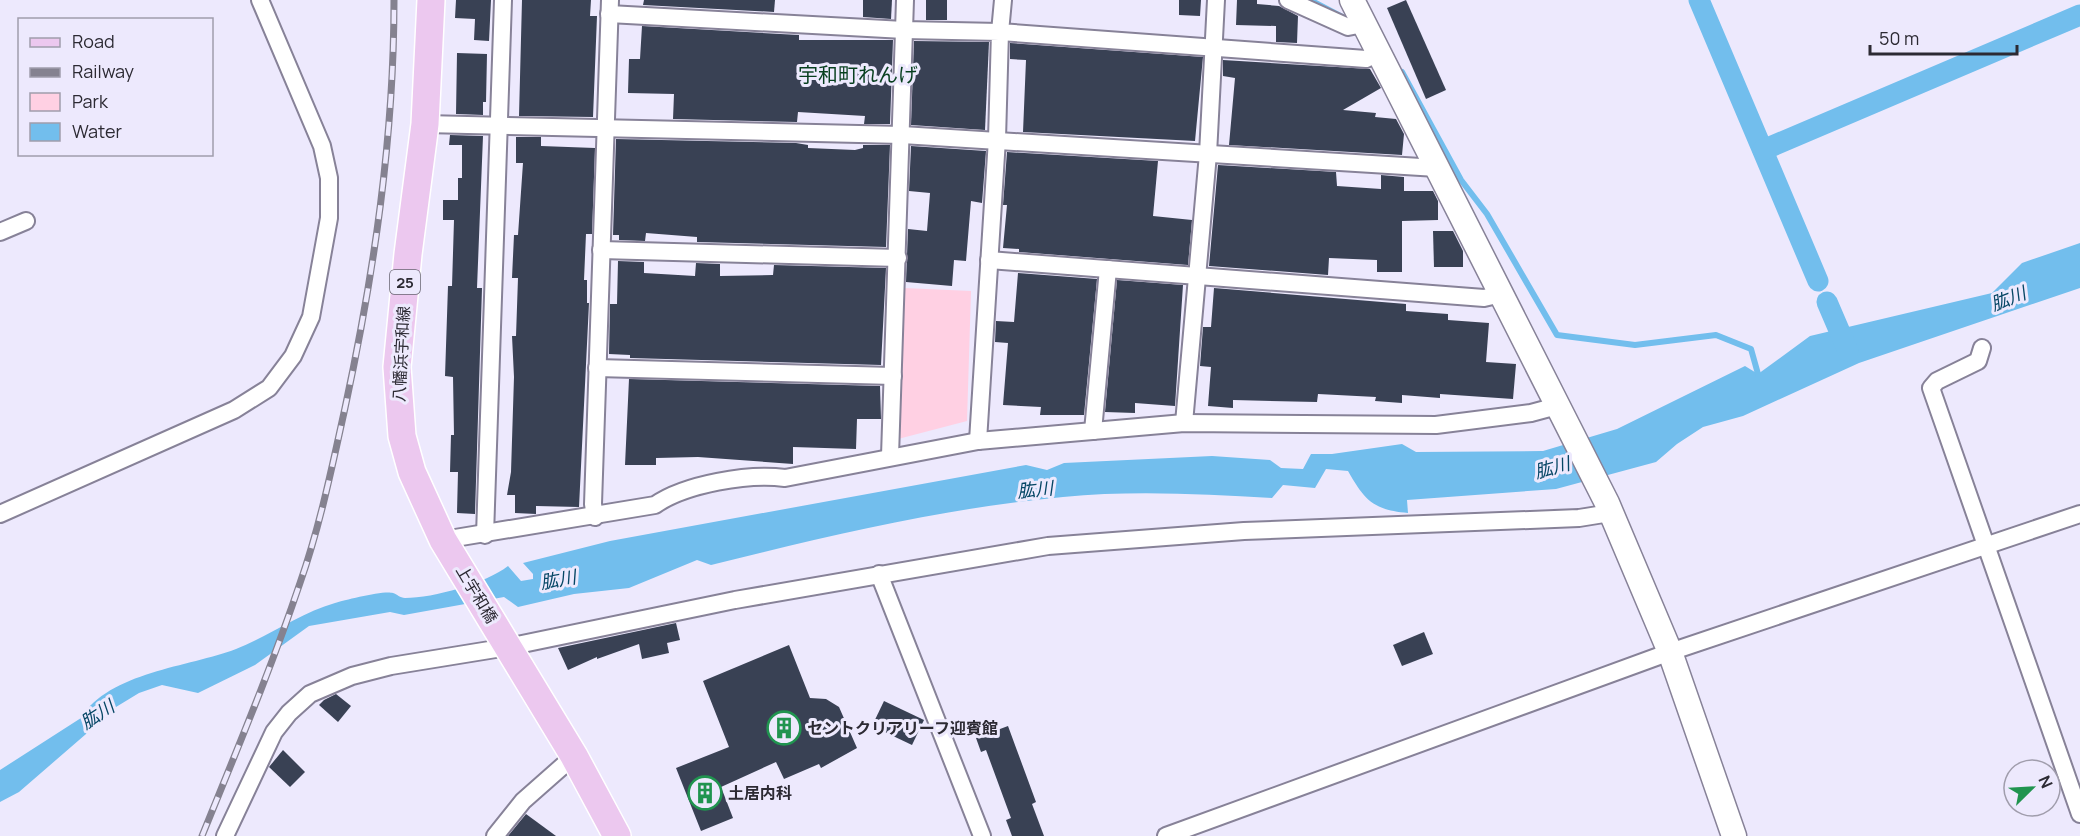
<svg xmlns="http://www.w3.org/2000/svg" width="2080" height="836" font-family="Manrope,'Noto Sans JP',sans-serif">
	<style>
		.green { fill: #ffd0e3 }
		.water { fill: #72beed }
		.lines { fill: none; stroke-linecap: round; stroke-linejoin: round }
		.stream { stroke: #72beed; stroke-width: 6 }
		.canal { stroke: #72beed; stroke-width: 21 }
		.building { fill: #394154 }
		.street-casing { stroke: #878298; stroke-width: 20 }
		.secondary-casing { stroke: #878298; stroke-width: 27 }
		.primary-casing { stroke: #fff; stroke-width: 30 }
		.street { stroke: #fff; stroke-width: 16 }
		.secondary { stroke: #fff; stroke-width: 24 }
		.primary { stroke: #ecc8ef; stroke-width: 27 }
		.rail-casing { stroke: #858290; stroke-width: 7 }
		.rail { stroke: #ede9fd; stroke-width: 4.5; stroke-dasharray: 14; stroke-linecap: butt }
		.labels { text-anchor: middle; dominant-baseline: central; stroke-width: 6; stroke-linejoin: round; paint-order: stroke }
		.shield { fill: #ede9fd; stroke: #666370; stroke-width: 1.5 }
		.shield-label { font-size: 15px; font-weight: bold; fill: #2c2a33 }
		.street-label { font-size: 16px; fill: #2c2a33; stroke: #ede9fd }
		.poi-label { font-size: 16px; font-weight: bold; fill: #2c2a33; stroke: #ede9fd; text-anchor: start }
		.water-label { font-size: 18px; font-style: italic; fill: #064665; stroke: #ede9fd }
		.quarter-label { font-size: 20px; fill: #073f1e; stroke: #ede9fd }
	</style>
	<rect width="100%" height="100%" fill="#ede9fd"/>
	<!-- green -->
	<path class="green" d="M 904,288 L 971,291 L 967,421 L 898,439 Z"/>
	<!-- water -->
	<path class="water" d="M 2080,243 L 2080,288 L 1859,363 L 1743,416 L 1703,427 L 1677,444 L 1656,462 L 1556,489 L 1407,500 L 1408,513 C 1374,510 1365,501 1348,471 L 1326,469 L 1315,488 L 1283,485 L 1272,498 C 1203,494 1132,490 1063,497 C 944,508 827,536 711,565 L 697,560 L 629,588 L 574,594 L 518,607 L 504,597 L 404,615 L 390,612 L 309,626 L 255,665 L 198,693 L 162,685 L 139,693 L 116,707 L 111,715 L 90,726 L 86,734 L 19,792 L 0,802 L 0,770 L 81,718 C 109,672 189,667 236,649 C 269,636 300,613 335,603 C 345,600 384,590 393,593 C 397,594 400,598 405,598 C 434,598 486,583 508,566 L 521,581 L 533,579 L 533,574 L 523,563 L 610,541 L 1026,465 L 1047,470 L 1064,463 L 1212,456 L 1270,460 L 1281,468 L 1303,469 L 1311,454 L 1332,454 L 1402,444 L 1416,452 L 1543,451 L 1617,429 L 1745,366 L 1758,374 L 1810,336 L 1992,293 L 2022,263 Z"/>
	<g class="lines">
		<!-- stream -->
		<g class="stream">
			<path d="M 1310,0 L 1346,19"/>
			<path d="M 1402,72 L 1461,180 L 1487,214 L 1557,335 L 1635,345 L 1716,335 L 1751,349 L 1758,374"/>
		</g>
		<!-- canal -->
		<g class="canal">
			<path d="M 1699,0 L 1818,281"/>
			<path d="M 1763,150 L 2080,15"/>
			<path d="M 1827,302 L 1848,351"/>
		</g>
	</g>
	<!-- building -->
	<g class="building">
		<path d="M 456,0 L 491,0 L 489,41 L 474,40 L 475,19 L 455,18 Z"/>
		<path d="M 522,0 L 591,0 L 590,16 L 597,16 L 593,117 L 519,116 Z"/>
		<path d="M 644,0 L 775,0 L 774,12 L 643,5 Z"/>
		<path d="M 863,0 L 892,0 L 891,19 L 863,17 Z"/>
		<rect x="926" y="0" width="21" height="20"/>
		<path d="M 1179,0 L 1201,0 L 1200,16 L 1179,15 Z"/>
		<path d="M 1237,0 L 1257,0 L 1257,4 L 1279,6 L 1298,16 L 1297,43 L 1276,42 L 1276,26 L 1236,25 Z"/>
		<path d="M 1406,0 L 1446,90 L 1426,99 L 1387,8 Z"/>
		<path d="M 642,26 L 799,35 L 799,40 L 893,40 L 890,124 L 864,124 L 865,116 L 798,112 L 797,122 L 673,119 L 674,94 L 628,93 L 629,59 L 640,59 Z"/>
		<path d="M 914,41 L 989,42 L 985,130 L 911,125 Z"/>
		<path d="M 1010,43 L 1203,57 L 1195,141 L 1023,132 L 1026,60 L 1010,59 Z"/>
		<path d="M 457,53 L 487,54 L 486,102 L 483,102 L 483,115 L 456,114 Z"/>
		<path d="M 1223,60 L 1370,69 L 1381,88 L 1343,110 L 1376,113 L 1375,117 L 1396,119 L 1404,134 L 1402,155 L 1229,145 L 1235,78 L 1223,76 Z"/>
		<path d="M 450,135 L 483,136 L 477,288 L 482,288 L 475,514 L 457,513 L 458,472 L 450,472 L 451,435 L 454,435 L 453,377 L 445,376 L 448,286 L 452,286 L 454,220 L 443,220 L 443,200 L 458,200 L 458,178 L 462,178 L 462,145 L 449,145 Z"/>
		<path d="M 516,137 L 541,137 L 541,146 L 595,148 L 592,234 L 586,234 L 584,280 L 587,280 L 587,303 L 589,303 L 579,507 L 536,506 L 536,514 L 515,513 L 515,495 L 507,495 L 511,472 L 514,377 L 512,336 L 516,336 L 518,278 L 512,278 L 514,235 L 518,235 L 523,163 L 516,163 Z"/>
		<path d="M 616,139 L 796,143 L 808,145 L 808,148 L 855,150 L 863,148 L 863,145 L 890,145 L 886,247 L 697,242 L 697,237 L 646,233 L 645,241 L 619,240 L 619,235 L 613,235 Z"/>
		<path d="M 911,146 L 986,151 L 982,203 L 971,201 L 966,261 L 954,260 L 952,286 L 906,282 L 908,229 L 927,231 L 930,193 L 909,191 Z"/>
		<path d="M 1007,152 L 1158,161 L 1153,216 L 1192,220 L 1188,265 L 1019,252 L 1019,249 L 1003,248 L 1007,205 L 1003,205 Z"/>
		<path d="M 1218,165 L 1336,172 L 1337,186 L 1381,189 L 1381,175 L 1404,177 L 1404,191 L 1433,191 L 1438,201 L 1438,220 L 1402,221 L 1402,272 L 1377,272 L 1377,260 L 1329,258 L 1328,275 L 1209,266 Z"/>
		<path d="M 1433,231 L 1453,231 L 1463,251 L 1463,267 L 1434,267 Z"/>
		<path d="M 618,261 L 644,262 L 644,273 L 695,276 L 696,263 L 720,264 L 720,276 L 773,275 L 774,265 L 886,268 L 881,365 L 630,358 L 630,355 L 609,354 L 610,304 L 617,304 Z"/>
		<path d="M 1018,273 L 1097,279 L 1084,415 L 1040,415 L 1041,407 L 1003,405 L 1008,343 L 995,342 L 996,321 L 1014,322 Z"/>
		<path d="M 1117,280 L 1183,285 L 1175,406 L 1135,403 L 1135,413 L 1105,412 Z"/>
		<path d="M 1214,288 L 1406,304 L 1406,311 L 1448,314 L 1448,320 L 1489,323 L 1486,362 L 1516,364 L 1513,399 L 1440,394 L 1440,398 L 1402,395 L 1402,403 L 1375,401 L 1376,397 L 1318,394 L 1317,402 L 1233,400 L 1233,408 L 1208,406 L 1211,367 L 1200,366 L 1203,327 L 1211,327 Z"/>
		<path d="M 629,379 L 880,386 L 881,419 L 857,419 L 856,449 L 793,447 L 793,464 L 698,457 L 656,458 L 656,465 L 625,465 Z"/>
		<path d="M 676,623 L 680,640 L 667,643 L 669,653 L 642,659 L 639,644 L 597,659 L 597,657 L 568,670 L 558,648 Z"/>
		<path d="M 1424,632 L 1433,654 L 1402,666 L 1393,645 Z"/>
		<path d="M 789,645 L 810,698 L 826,699 L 839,707 L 857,748 L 821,768 L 819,764 L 784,779 L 776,762 L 721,787 L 733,818 L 701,831 L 676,768 L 729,747 L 703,681 Z"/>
		<path d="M 336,694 L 351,706 L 338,722 L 319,705 L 324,700 Z"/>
		<path d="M 884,701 L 924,720 L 912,745 L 872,726 Z"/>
		<path d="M 1008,726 L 1036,802 L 1032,804 L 1044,836 L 1012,836 L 1006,820 L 1011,818 L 986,750 L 981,752 L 976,738 Z"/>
		<path d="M 283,750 L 305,772 L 290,787 L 269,767 Z"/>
		<path d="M 526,814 L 556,836 L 508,836 Z"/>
	</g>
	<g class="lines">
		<!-- street casing -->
		<g class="street-casing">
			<g id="street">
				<path d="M 1003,0 L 1000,32 L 1366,59 L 1378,53"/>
				<path d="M 1288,0 L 1348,27 L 1363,24"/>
				<path d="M 609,14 L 904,30 L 1000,32 L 997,139 L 978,441"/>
				<path d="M 425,124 L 902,135 L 1437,168"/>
				<path d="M 0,232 L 26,221"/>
				<path d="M 601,250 L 898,258"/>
				<path d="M 989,260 L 1484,298 L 1501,294"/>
				<path d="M 1982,348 L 1978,361 L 1937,381 L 1931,388 L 2080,814"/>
				<path d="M 597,368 L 893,376"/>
				<path d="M 1184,423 L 1208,154 L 1216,0"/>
				<path d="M 1093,431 L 1108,269"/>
				<path d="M 890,456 L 905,0"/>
				<path d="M 0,514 L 234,410 L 269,388 L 293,356 L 311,317 L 329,218 L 329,178 L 322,146 L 260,0"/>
				<path d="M 595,517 L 593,504 L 610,0"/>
				<path d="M 485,535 L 503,0"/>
				<path d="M 443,540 L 655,505 C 685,484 749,473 785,478 L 978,441 L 1184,423 L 1436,425 L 1531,413 L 1557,406"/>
				<path d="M 879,574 L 982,836"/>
				<path d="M 225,836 L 274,732 L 289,713 L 310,694 L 352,676 L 391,666 L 508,647 L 735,600 L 1048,546 L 1244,531 L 1579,518 L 1610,513"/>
				<path d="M 495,836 L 523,801 L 574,756"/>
				<path d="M 1166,836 L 1670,652 L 2080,514"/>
			</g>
		</g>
		<!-- secondary casing -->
		<g class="secondary-casing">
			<path id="secondary" d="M 1352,0 L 1607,503 L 1670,652 L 1734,836"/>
		</g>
		<!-- primary casing -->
		<g class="primary-casing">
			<path id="primary" d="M 431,0 L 425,124 L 408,254 L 397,367 L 402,436 L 412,472 L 443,540 L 574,756 L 617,836"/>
		</g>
		<!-- street -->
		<use href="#street" class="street"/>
		<!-- secondary -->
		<use href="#secondary" class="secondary"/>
		<!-- primary -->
		<use href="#primary" class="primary"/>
		<!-- rail casing -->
		<g class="rail-casing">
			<path id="rail" d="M 202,836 C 236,752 271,669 300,583 C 320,526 332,467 345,408 C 374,273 394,138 394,0"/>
		</g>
		<!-- rail -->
		<use href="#rail" class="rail"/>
	</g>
	<!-- icons -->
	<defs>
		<g id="building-ring" transform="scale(1.725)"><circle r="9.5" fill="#ede9fd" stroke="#20944f" stroke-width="1.5"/><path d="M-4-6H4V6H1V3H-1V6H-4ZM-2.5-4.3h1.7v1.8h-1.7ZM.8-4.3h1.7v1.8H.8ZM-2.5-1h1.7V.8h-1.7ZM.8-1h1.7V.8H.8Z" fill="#20944f"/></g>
	</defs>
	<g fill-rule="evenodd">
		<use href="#building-ring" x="784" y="728"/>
		<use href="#building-ring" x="705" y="793"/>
	</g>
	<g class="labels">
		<!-- shield labels -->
		<rect class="shield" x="390" y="270" width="30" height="24" rx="4.5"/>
		<g class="shield-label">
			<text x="405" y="282">25</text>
		</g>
		<!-- street labels -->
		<g class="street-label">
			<text transform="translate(401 354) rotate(-87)">八幡浜宇和線</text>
			<text transform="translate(477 594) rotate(59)">上宇和橋</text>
		</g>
		<!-- poi labels -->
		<g class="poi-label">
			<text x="807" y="728">セントクリアリーフ迎賓館</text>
			<text x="728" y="793">土居内科</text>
		</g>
		<!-- water labels -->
		<g class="water-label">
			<text transform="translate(2008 298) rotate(-21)">肱川</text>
			<text transform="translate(1552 467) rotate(-15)">肱川</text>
			<text transform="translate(1035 489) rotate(-6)">肱川</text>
			<text transform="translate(558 579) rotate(-10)">肱川</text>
			<text transform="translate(97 714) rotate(-33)">肱川</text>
		</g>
		<!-- quarter labels -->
		<g class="quarter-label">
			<text x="858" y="74">宇和町れんげ</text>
		</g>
	</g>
	<!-- legend -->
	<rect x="18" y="18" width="195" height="138" fill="#ede9fd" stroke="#a09dac" stroke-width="1.5"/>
	<rect x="30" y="38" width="30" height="9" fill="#ecc8ef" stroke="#a09dac" stroke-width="1.5"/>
	<text x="72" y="48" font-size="18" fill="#2c2a33">Road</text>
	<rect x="30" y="68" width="30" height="9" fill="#858290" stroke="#a09dac" stroke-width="1.5"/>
	<text x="72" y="78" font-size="18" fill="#2c2a33">Railway</text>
	<rect x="30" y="93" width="30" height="18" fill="#ffd0e3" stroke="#a09dac" stroke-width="1.5"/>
	<text x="72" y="108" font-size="18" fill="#2c2a33">Park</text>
	<rect x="30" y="123" width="30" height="18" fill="#72beed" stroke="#a09dac" stroke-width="1.5"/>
	<text x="72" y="138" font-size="18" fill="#2c2a33">Water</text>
	<!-- north arrow -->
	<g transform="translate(2032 788) rotate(66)"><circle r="28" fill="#ede9fd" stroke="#a09dac" stroke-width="1.5"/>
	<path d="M0-4.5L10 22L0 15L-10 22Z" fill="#20944f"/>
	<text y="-9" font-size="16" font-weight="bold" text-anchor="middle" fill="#2c2a33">N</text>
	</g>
	<!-- scale -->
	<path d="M1870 45v9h147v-9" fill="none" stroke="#2c2a33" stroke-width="3"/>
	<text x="1879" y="45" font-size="18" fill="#2c2a33" stroke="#ede9fd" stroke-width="4.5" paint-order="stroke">50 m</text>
</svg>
